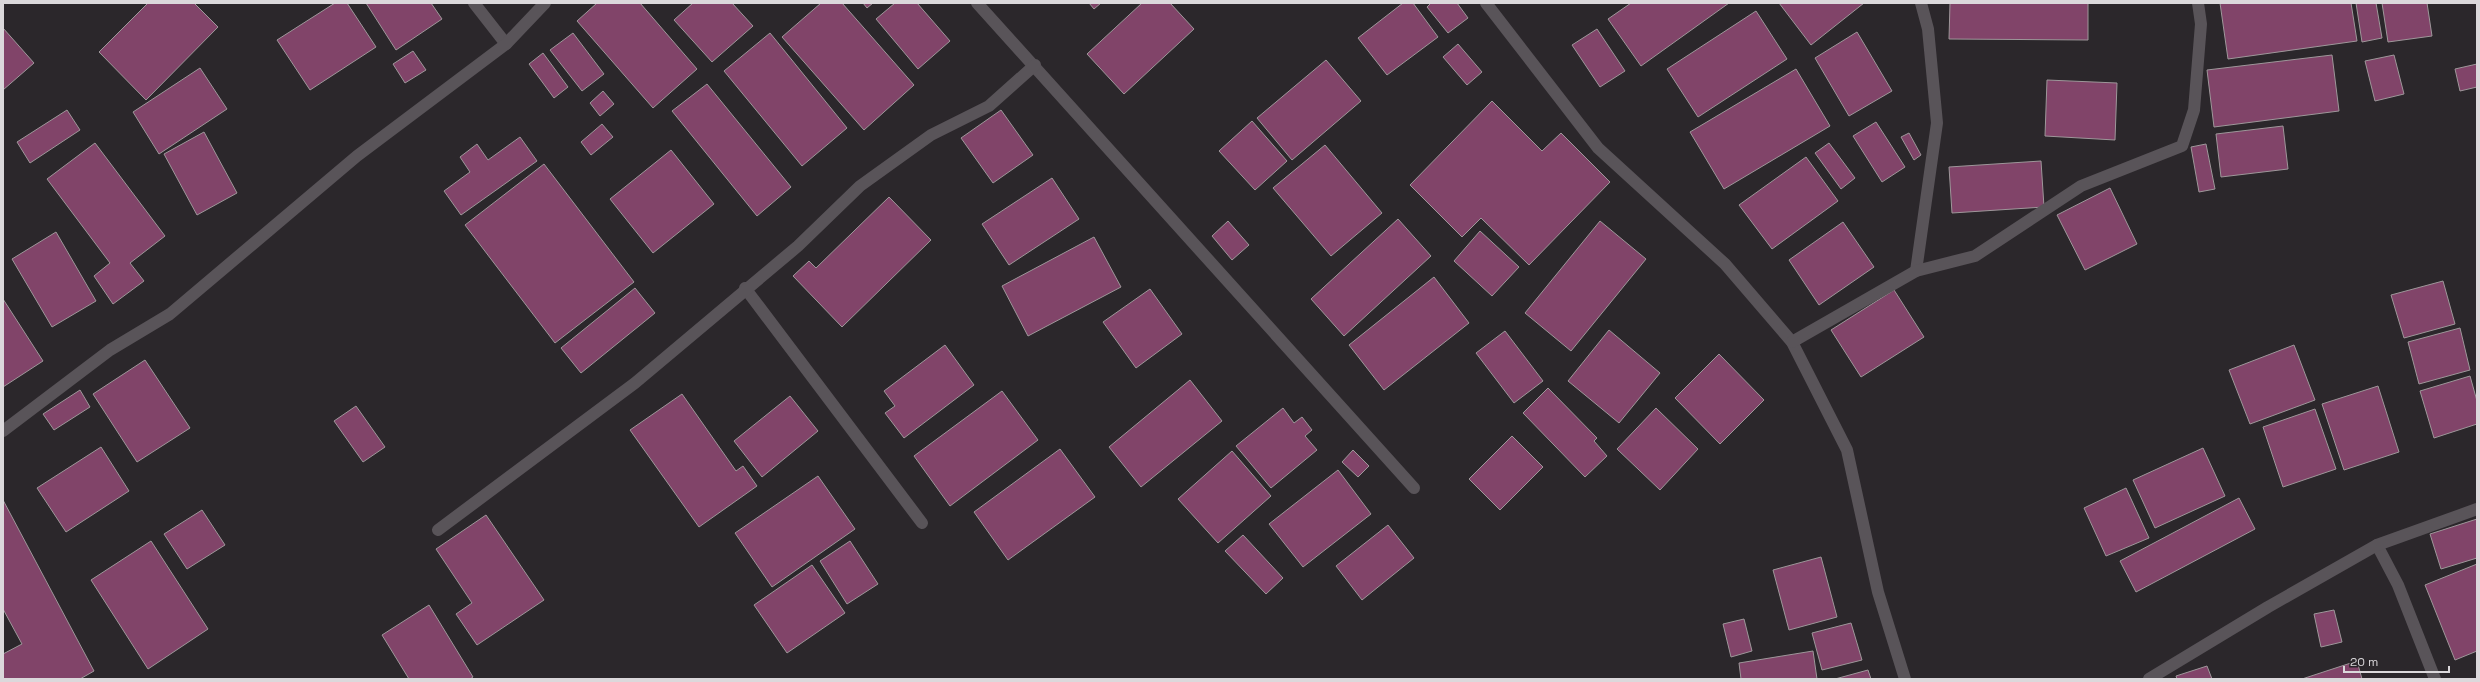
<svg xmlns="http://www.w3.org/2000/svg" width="2480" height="682" font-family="'Space Grotesk',sans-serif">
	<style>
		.building { fill: #814469; stroke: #9e979a }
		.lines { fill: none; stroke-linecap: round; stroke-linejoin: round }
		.street { stroke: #595459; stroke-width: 12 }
	</style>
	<rect width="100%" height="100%" fill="#2b272b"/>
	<!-- building -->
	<g class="building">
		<path d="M 148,3 L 194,3 L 218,27 L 146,100 L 99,52 Z"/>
		<path d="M 335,3 L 347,3 L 376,47 L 310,90 L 277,40 Z"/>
		<path d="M 366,3 L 431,3 L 442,19 L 396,50 Z"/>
		<path d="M 597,3 L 640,3 L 697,69 L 653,108 L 577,21 Z"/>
		<path d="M 693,3 L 732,3 L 753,26 L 712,62 L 674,20 Z"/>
		<path d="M 821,3 L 842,3 L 914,85 L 864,130 L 782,37 Z"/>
		<path d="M 863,3 L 873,3 L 867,8 Z"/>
		<path d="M 895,3 L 917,3 L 950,41 L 918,69 L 876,19 Z"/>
		<path d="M 1089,3 L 1101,3 L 1094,9 Z"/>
		<path d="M 1142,3 L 1170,3 L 1194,29 L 1124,94 L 1087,54 Z"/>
		<path d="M 1403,3 L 1413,3 L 1438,37 L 1387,75 L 1358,38 Z"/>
		<path d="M 1431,3 L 1457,3 L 1468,18 L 1448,33 L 1427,7 Z"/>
		<path d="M 1631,3 L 1729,3 L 1641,66 L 1608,19 Z"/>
		<path d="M 1779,3 L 1864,3 L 1811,45 Z"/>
		<path d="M 1950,3 L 2088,3 L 2088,40 L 1949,39 Z"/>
		<path d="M 2220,3 L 2351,3 L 2357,41 L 2228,59 Z"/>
		<path d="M 2356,3 L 2376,3 L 2382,38 L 2362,42 Z"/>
		<path d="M 2382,3 L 2427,3 L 2432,36 L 2388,42 Z"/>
		<path d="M 1756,11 L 1787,59 L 1698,117 L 1667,69 Z"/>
		<path d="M 3,28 L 34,63 L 3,90 Z"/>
		<path d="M 1597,29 L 1625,71 L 1600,87 L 1572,45 Z"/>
		<path d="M 1857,32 L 1892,91 L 1849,116 L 1815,58 Z"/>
		<path d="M 573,33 L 604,74 L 582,91 L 550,50 Z"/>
		<path d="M 770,33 L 847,128 L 802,166 L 724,71 Z"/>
		<path d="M 1458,44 L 1482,72 L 1467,85 L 1443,57 Z"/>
		<path d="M 413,51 L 426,70 L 405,83 L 393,64 Z"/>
		<path d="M 543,53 L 568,87 L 554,98 L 529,64 Z"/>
		<path d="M 2332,55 L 2339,111 L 2214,127 L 2207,70 Z"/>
		<path d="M 2394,55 L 2404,94 L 2375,101 L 2365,61 Z"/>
		<path d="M 1326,60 L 1361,101 L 1292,160 L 1257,118 Z"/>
		<path d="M 2477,64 L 2477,87 L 2460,91 L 2455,69 Z"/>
		<path d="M 200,68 L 227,109 L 159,154 L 133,112 Z"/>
		<path d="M 1796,69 L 1830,126 L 1724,189 L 1690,132 Z"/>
		<path d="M 2047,80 L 2117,83 L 2115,140 L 2045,136 Z"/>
		<path d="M 707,84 L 791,187 L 757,216 L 672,111 Z"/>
		<path d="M 603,91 L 614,104 L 600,116 L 590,103 Z"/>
		<path d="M 1492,101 L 1542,151 L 1561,133 L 1610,182 L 1529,265 L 1481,218 L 1462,237 L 1410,185 Z"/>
		<path d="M 67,110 L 80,130 L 30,163 L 17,142 Z"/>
		<path d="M 1001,110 L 1033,155 L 993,183 L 961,138 Z"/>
		<path d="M 1252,121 L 1287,161 L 1255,190 L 1219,151 Z"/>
		<path d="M 1876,122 L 1905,167 L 1882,182 L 1853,136 Z"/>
		<path d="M 602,124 L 613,137 L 591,155 L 581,142 Z"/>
		<path d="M 2283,126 L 2288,169 L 2221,177 L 2216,134 Z"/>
		<path d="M 204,132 L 237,193 L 197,215 L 164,154 Z"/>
		<path d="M 1909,133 L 1921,155 L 1914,160 L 1901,137 Z"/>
		<path d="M 520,137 L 537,161 L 461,215 L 444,191 L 470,172 L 460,157 L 477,144 L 488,160 Z"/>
		<path d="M 95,143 L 165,236 L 130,263 L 144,281 L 113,304 L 94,276 L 110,263 L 47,179 Z"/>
		<path d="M 1829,143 L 1855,178 L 1841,189 L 1815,153 Z"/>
		<path d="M 2206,144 L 2215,189 L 2199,192 L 2191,147 Z"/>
		<path d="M 1325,145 L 1382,213 L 1331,256 L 1273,188 Z"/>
		<path d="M 671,150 L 714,204 L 653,253 L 610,199 Z"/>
		<path d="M 1806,157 L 1838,201 L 1772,249 L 1739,205 Z"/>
		<path d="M 2041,161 L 2044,207 L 1952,213 L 1949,167 Z"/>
		<path d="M 544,164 L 634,282 L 555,343 L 465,225 Z"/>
		<path d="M 1052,178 L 1079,219 L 1009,265 L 982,224 Z"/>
		<path d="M 2110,188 L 2137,244 L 2085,270 L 2057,215 Z"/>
		<path d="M 889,197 L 931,240 L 842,327 L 793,276 L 809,261 L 816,268 Z"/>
		<path d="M 1398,219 L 1431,256 L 1344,336 L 1311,299 Z"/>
		<path d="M 1228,221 L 1249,245 L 1232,260 L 1212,236 Z"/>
		<path d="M 1600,221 L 1646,259 L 1571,351 L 1525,313 Z"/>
		<path d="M 1843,222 L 1874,267 L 1819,305 L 1789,260 Z"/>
		<path d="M 1480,231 L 1519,267 L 1492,296 L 1454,261 Z"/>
		<path d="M 56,232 L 96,301 L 52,327 L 12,259 Z"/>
		<path d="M 1094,237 L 1121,287 L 1028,336 L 1002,286 Z"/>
		<path d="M 1434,277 L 1469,323 L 1384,390 L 1349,345 Z"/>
		<path d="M 2443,281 L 2455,324 L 2404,338 L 2391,295 Z"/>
		<path d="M 635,288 L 655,313 L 581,373 L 561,348 Z"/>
		<path d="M 1150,289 L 1182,334 L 1136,368 L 1103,322 Z"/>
		<path d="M 1894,290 L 1924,337 L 1861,377 L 1831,330 Z"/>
		<path d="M 3,299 L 43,361 L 3,387 Z"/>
		<path d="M 2460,328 L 2470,370 L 2419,384 L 2408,342 Z"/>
		<path d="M 1609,330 L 1660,373 L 1619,423 L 1568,381 Z"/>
		<path d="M 1505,331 L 1543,381 L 1514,403 L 1476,353 Z"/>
		<path d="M 945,345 L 974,385 L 904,438 L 885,413 L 895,406 L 884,391 Z"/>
		<path d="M 2294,345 L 2315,400 L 2250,424 L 2229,370 Z"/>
		<path d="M 1719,354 L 1764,400 L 1720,444 L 1675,398 Z"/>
		<path d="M 145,360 L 190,428 L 137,462 L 93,394 Z"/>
		<path d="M 2470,376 L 2477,401 L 2477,424 L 2434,438 L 2420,391 Z"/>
		<path d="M 1190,380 L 1222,421 L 1141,487 L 1109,447 Z"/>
		<path d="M 2378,386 L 2399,452 L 2344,470 L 2322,404 Z"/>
		<path d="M 1548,388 L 1597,438 L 1594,441 L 1607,456 L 1585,477 L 1523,413 Z"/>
		<path d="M 80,390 L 90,407 L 54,430 L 43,414 Z"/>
		<path d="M 1002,391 L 1038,440 L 950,506 L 914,456 Z"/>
		<path d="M 682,394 L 736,471 L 743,466 L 757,486 L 699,527 L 630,430 Z"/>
		<path d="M 790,396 L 818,431 L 762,477 L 734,441 Z"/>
		<path d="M 356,406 L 385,447 L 363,462 L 334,421 Z"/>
		<path d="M 1283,408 L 1294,423 L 1302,417 L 1312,430 L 1305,436 L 1317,450 L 1271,488 L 1236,446 Z"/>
		<path d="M 1656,408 L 1698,449 L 1660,490 L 1617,449 Z"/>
		<path d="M 2315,409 L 2336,469 L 2283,487 L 2263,427 Z"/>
		<path d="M 1512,436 L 1543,467 L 1500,510 L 1469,479 Z"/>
		<path d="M 101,447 L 129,491 L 66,532 L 37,488 Z"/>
		<path d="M 2203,448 L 2225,496 L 2155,528 L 2133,480 Z"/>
		<path d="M 1060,449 L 1095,497 L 1008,560 L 974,512 Z"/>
		<path d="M 1353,450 L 1369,466 L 1358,477 L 1342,462 Z"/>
		<path d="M 1232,451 L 1271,496 L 1218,543 L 1178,499 Z"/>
		<path d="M 1338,470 L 1371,514 L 1303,567 L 1269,524 Z"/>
		<path d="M 818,476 L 855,529 L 772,587 L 735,533 Z"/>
		<path d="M 2126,488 L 2149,538 L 2106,556 L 2084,508 Z"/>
		<path d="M 2239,498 L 2255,529 L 2136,592 L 2120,561 Z"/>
		<path d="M 3,500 L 94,671 L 80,679 L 3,679 L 3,654 L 22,644 L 3,609 Z"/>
		<path d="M 202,510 L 225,545 L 187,569 L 164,534 Z"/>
		<path d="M 486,515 L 544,600 L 477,645 L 456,614 L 472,603 L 436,549 Z"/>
		<path d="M 2477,519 L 2477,558 L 2441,569 L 2430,534 Z"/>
		<path d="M 1388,525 L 1414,558 L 1362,600 L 1336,566 Z"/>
		<path d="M 1243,535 L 1283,578 L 1266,594 L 1225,551 Z"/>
		<path d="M 151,541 L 208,629 L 148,669 L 91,580 Z"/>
		<path d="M 850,541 L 878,584 L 847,604 L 820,561 Z"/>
		<path d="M 1821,557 L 1837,617 L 1789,630 L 1773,570 Z"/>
		<path d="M 2477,564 L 2477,651 L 2455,660 L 2425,585 Z"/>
		<path d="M 812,565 L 845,613 L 787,653 L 754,605 Z"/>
		<path d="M 429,605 L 473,677 L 470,679 L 409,679 L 382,635 Z"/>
		<path d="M 2334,610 L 2342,642 L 2321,647 L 2314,614 Z"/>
		<path d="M 1744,619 L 1752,651 L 1731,657 L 1723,624 Z"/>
		<path d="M 1851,623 L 1862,660 L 1822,670 L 1812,633 Z"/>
		<path d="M 1813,651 L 1817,679 L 1741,679 L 1739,663 Z"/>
		<path d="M 2357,661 L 2362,679 L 2302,679 Z"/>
		<path d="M 2207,666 L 2212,679 L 2177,679 L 2176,676 Z"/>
		<path d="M 1868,670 L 1871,679 L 1835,679 Z"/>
	</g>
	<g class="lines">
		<!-- street -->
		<g class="street">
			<path d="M 474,3 L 506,44"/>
			<path d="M 977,3 L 1414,488"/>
			<path d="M 1486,3 L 1598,148 L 1725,264 L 1792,342 L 1847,450 L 1878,592 L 1905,679"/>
			<path d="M 1916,271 L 1937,123 L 1928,29 L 1921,3"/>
			<path d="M 745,288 L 922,523"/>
			<path d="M 1792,342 L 1916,271 L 1975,256 L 2081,186 L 2182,146 L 2194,110 L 2201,24 L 2198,3"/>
			<path d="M 3,431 L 110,350 L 170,314 L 357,156 L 506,44 L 545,3"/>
			<path d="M 438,530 L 635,383 L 798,246 L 860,186 L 931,135 L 989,106 L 1035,65"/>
			<path d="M 2377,545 L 2398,585 L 2435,679"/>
			<path d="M 2149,679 L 2268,607 L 2377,545 L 2477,509"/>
		</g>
	</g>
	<!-- border -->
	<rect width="2480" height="682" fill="none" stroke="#dbd8db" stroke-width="8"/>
	<!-- scale -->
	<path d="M2344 666v6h105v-6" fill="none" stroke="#dbd8db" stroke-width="2"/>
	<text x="2350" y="666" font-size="12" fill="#dbd8db" stroke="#2b272b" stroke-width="3" paint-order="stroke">20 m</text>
</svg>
